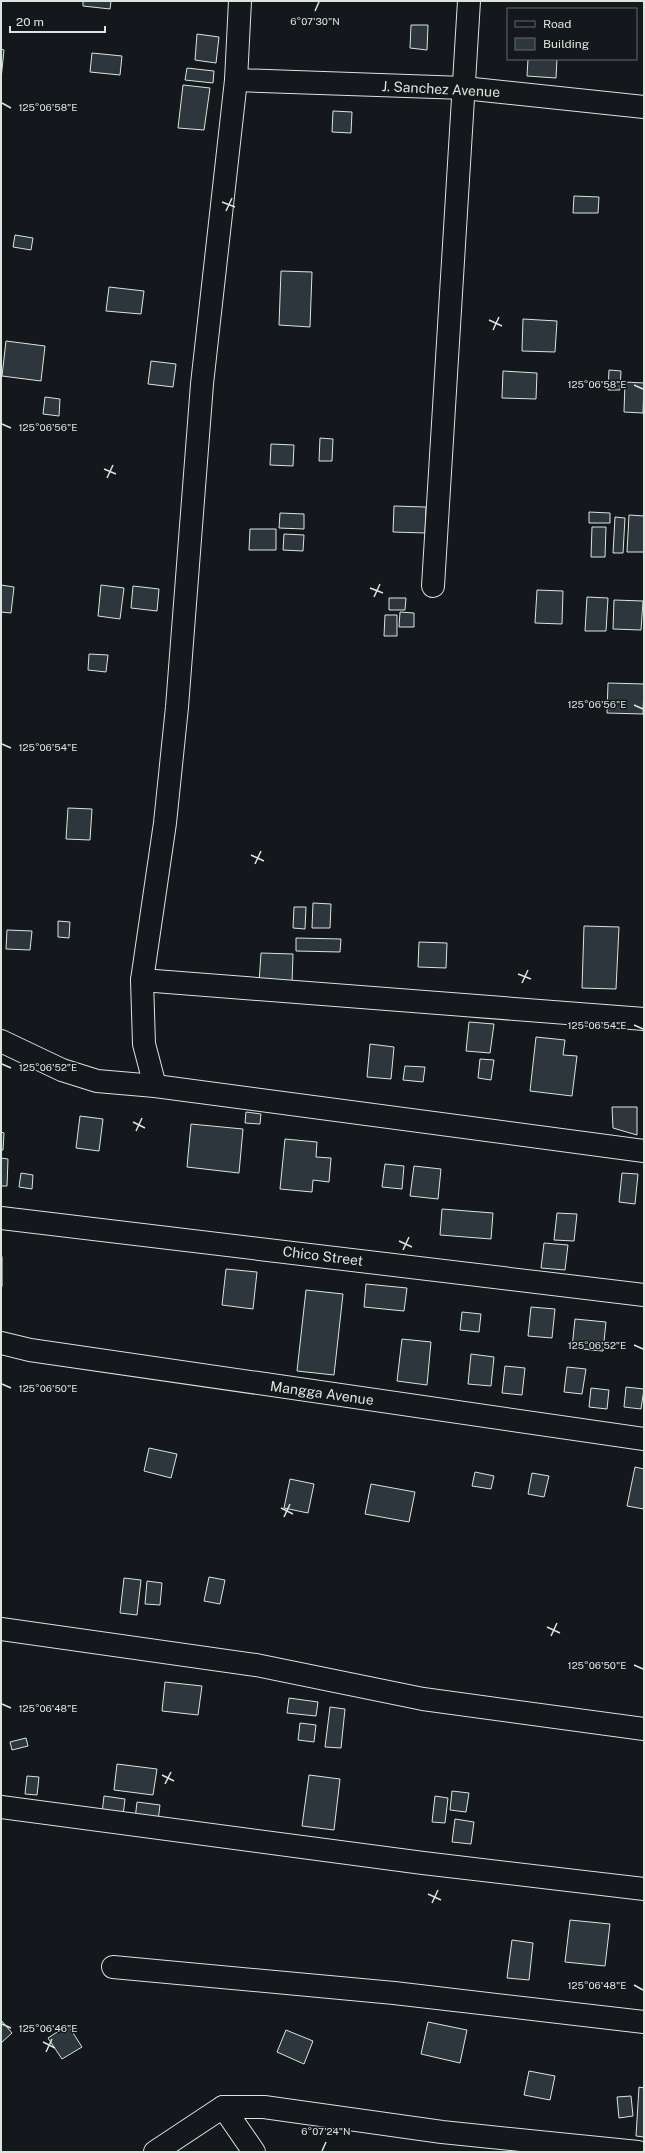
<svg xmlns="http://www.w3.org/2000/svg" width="645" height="2153" font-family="'Public Sans',sans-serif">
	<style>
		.building { fill: #2c363c; stroke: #d8e6dc }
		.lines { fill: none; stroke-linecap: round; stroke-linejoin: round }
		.street-casing { stroke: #d8e6dc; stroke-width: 24 }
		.street { stroke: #14181c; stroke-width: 22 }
		.ticks { fill: none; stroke: #d8e6dc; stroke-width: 1.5 }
		.labels { text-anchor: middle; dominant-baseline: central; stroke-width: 3; stroke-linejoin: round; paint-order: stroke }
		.street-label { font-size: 14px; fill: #d8e6dc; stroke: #14181c }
		.ticks-label { font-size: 10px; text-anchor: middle; fill: #d8e6dc; stroke: #14181c; stroke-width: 3; stroke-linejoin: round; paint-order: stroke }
	</style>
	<rect width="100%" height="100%" fill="#14181c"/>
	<!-- building -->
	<g class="building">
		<path d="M 83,1 L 111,1 L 110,9 L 83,6 Z"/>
		<path d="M 411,25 L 428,25 L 427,50 L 410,48 Z"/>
		<path d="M 197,34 L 219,37 L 216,63 L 195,60 Z"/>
		<path d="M 1,49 L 4,50 L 1,79 Z"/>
		<path d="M 92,53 L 122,56 L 120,75 L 90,72 Z"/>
		<path d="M 528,59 L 557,59 L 556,78 L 527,76 Z"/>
		<path d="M 187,68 L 214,71 L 213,83 L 185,80 Z"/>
		<path d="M 183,85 L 210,88 L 204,130 L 178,128 Z"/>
		<path d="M 333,111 L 352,112 L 351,133 L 332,132 Z"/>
		<path d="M 574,196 L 599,197 L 598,213 L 573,213 Z"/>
		<path d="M 15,235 L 33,238 L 31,250 L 13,247 Z"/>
		<path d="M 281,271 L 312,272 L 310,327 L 279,325 Z"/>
		<path d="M 109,287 L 144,291 L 141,314 L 106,311 Z"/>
		<path d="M 523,319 L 557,321 L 555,352 L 522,351 Z"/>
		<path d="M 6,341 L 45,346 L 41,381 L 2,376 Z"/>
		<path d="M 151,361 L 176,364 L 173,387 L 148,384 Z"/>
		<path d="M 609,370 L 621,371 L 620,390 L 608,390 Z"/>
		<path d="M 503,371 L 537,373 L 536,399 L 502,398 Z"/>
		<path d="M 625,382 L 644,383 L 643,413 L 624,412 Z"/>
		<path d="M 45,397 L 60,399 L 59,416 L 43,414 Z"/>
		<path d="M 320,438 L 333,439 L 332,461 L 319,461 Z"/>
		<path d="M 271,444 L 294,445 L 293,466 L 270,465 Z"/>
		<path d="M 394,506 L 426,507 L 425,533 L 393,532 Z"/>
		<path d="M 589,512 L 610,513 L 610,523 L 589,523 Z"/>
		<path d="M 280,513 L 304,514 L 304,529 L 279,528 Z"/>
		<path d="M 629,515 L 644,516 L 644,552 L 627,552 Z"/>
		<path d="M 615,517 L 625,518 L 623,553 L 613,553 Z"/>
		<path d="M 592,527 L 606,527 L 605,557 L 591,557 Z"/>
		<path d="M 250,529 L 276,529 L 276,550 L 249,550 Z"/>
		<path d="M 284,534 L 304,535 L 303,551 L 283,550 Z"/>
		<path d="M 1,585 L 14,587 L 11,613 L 1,612 Z"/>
		<path d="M 101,585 L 124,588 L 120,619 L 98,616 Z"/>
		<path d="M 133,586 L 159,589 L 157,611 L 131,608 Z"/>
		<path d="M 537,590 L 563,591 L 562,624 L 535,623 Z"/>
		<path d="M 587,597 L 608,598 L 606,631 L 585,631 Z"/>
		<path d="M 389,598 L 406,598 L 405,610 L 389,610 Z"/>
		<path d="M 614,600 L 643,601 L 641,630 L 613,629 Z"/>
		<path d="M 400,612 L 414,613 L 414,627 L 399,627 Z"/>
		<path d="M 385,615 L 397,615 L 397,636 L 384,636 Z"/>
		<path d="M 89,654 L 108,655 L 106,672 L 88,670 Z"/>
		<path d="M 608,683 L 644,684 L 643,714 L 607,713 Z"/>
		<path d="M 68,808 L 92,809 L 90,840 L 66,839 Z"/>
		<path d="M 313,903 L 331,904 L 330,928 L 312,928 Z"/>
		<path d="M 294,907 L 306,907 L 305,929 L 293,928 Z"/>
		<path d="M 58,921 L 70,922 L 69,938 L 58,937 Z"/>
		<path d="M 584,926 L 619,927 L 616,989 L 582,988 Z"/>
		<path d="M 7,930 L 32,931 L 30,950 L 6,949 Z"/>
		<path d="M 296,938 L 341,939 L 340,952 L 296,951 Z"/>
		<path d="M 419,942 L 447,943 L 446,968 L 418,967 Z"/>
		<path d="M 261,953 L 293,954 L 292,984 L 259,983 Z"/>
		<path d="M 469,1022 L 494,1024 L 490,1053 L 466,1051 Z"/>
		<path d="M 536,1037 L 565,1040 L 563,1055 L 577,1056 L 572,1096 L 530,1091 Z"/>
		<path d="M 370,1044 L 394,1047 L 391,1079 L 367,1077 Z"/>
		<path d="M 480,1059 L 494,1060 L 491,1080 L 478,1078 Z"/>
		<path d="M 405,1066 L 425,1067 L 423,1082 L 403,1080 Z"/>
		<path d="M 612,1107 L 637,1107 L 637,1135 L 613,1128 Z"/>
		<path d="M 246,1112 L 261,1114 L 260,1124 L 245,1123 Z"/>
		<path d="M 80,1116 L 103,1119 L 99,1151 L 76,1148 Z"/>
		<path d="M 191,1124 L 243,1129 L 239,1173 L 187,1167 Z"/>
		<path d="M 1,1132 L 4,1133 L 3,1150 L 1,1150 Z"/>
		<path d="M 285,1139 L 317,1142 L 316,1157 L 331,1158 L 329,1182 L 313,1180 L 312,1192 L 280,1189 Z"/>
		<path d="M 1,1158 L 8,1159 L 7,1186 L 1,1186 Z"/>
		<path d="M 385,1164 L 404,1166 L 402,1189 L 382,1187 Z"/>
		<path d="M 414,1166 L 441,1169 L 438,1199 L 410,1196 Z"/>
		<path d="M 21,1173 L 33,1175 L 32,1189 L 19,1187 Z"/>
		<path d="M 622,1173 L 638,1174 L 635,1204 L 619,1202 Z"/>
		<path d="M 442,1209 L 493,1213 L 491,1239 L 440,1235 Z"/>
		<path d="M 557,1213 L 577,1214 L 574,1241 L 554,1240 Z"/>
		<path d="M 544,1243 L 568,1245 L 565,1270 L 541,1268 Z"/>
		<rect x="1" y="1257" width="1" height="29"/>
		<path d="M 226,1269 L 257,1272 L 253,1309 L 222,1305 Z"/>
		<path d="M 366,1284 L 407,1288 L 404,1311 L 364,1307 Z"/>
		<path d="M 306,1290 L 343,1294 L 334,1375 L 297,1371 Z"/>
		<path d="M 531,1307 L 555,1309 L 552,1338 L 528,1336 Z"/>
		<path d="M 462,1312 L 481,1314 L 479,1332 L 460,1330 Z"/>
		<path d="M 575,1319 L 606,1322 L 603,1351 L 572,1348 Z"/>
		<path d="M 402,1339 L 431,1342 L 427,1385 L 397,1381 Z"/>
		<path d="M 471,1354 L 494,1357 L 491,1386 L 468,1384 Z"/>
		<path d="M 505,1366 L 525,1368 L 522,1395 L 502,1393 Z"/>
		<path d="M 567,1367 L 586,1369 L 582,1394 L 564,1392 Z"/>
		<path d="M 626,1387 L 644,1389 L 641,1409 L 624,1407 Z"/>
		<path d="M 591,1388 L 609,1390 L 607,1409 L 589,1407 Z"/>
		<path d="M 149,1448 L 177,1454 L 171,1478 L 144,1471 Z"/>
		<path d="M 635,1467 L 644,1469 L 644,1509 L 627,1506 Z"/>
		<path d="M 475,1472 L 494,1476 L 491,1489 L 472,1486 Z"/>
		<path d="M 532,1473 L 549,1476 L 544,1497 L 528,1494 Z"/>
		<path d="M 290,1479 L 314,1484 L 308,1513 L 284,1508 Z"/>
		<path d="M 371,1484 L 415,1492 L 409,1522 L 365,1514 Z"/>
		<path d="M 209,1577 L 225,1580 L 220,1604 L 204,1601 Z"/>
		<path d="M 124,1578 L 141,1580 L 137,1615 L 120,1613 Z"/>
		<path d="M 147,1581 L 162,1583 L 160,1605 L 145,1604 Z"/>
		<path d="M 165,1682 L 202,1686 L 198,1715 L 162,1711 Z"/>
		<path d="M 289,1698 L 318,1702 L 316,1716 L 287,1713 Z"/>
		<path d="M 330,1707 L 345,1709 L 341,1748 L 325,1747 Z"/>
		<path d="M 300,1723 L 316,1725 L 314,1742 L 298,1740 Z"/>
		<path d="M 26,1738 L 28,1746 L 12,1750 L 10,1742 Z"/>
		<path d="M 117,1764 L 157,1769 L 153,1795 L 114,1790 Z"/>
		<path d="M 309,1775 L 340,1779 L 334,1830 L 302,1826 Z"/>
		<path d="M 27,1776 L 39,1777 L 37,1795 L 25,1794 Z"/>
		<path d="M 452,1791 L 469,1793 L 466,1812 L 450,1810 Z"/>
		<path d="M 104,1796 L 125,1799 L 123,1815 L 102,1813 Z"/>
		<path d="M 435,1796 L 448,1798 L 445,1823 L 432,1822 Z"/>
		<path d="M 137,1802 L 160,1805 L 158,1821 L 135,1819 Z"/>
		<path d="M 455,1819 L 474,1822 L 471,1844 L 452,1842 Z"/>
		<path d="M 570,1920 L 610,1924 L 605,1966 L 565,1962 Z"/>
		<path d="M 512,1940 L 533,1943 L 529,1980 L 507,1978 Z"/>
		<path d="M 1,2020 L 12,2033 L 1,2043 Z"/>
		<path d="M 428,2022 L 467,2030 L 460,2063 L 421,2054 Z"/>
		<path d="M 68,2025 L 82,2047 L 62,2059 L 48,2038 Z"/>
		<path d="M 286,2030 L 313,2041 L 304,2064 L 277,2052 Z"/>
		<path d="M 529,2071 L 555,2076 L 550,2100 L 524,2095 Z"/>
		<path d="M 639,2087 L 644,2088 L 644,2137 L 636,2136 Z"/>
		<path d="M 631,2096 L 633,2116 L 619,2118 L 617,2097 Z"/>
	</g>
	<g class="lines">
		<!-- street casing -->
		<g class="street-casing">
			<g id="street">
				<path d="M 240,1 L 236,80 L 202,384 L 177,707 L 165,823 L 142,980 L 644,1019"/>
				<path d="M 236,80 L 464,88 L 644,107"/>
				<path d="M 433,586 L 469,1"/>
				<path d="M 142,980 L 144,1044 L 155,1086"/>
				<path d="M 1,1041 L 62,1070 L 97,1081 L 155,1086 L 644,1151"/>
				<path d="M 1,1218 L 644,1295"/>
				<path d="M 1,1343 L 30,1350 L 644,1439"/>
				<path d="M 1,1629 L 256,1665 L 423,1699 L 644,1729"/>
				<path d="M 1,1807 L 423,1863 L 644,1889"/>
				<path d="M 113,1967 L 394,1993 L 644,2022"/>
				<path d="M 223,2107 L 254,2152"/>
				<path d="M 155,2152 L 223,2107 L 264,2107 L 442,2132 L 638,2152"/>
			</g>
		</g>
		<!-- street -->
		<use href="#street" class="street"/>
	</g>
	<!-- ticks -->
	<path class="ticks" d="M 315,11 L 319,2M 2,103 L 11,108M 222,202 L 235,207M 226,211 L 232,198M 489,320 L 502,326M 493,330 L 499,317M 634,385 L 643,389M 2,424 L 11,428M 104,469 L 116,474M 107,478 L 113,465M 370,588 L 383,593M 374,597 L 380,584M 634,705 L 643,709M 2,744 L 11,748M 251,855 L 264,861M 255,864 L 261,851M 518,974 L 531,979M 522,983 L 528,970M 634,1025 L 643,1029M 2,1064 L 11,1068M 133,1122 L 145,1128M 136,1131 L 142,1118M 399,1241 L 412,1247M 403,1250 L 409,1237M 634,1345 L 643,1349M 2,1384 L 11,1388M 281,1508 L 293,1514M 284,1517 L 290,1504M 547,1627 L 560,1633M 551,1636 L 557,1623M 634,1665 L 643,1669M 2,1704 L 11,1708M 162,1775 L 174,1781M 165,1784 L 171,1772M 428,1894 L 441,1900M 432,1903 L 438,1890M 634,1985 L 643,1990M 2,2024 L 11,2028M 43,2042 L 55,2048M 46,2052 L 52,2039M 322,2151 L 326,2142"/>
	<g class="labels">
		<!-- street labels -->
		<g class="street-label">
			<text transform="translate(441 89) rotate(3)">J. Sanchez Avenue</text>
			<text transform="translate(323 1256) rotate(7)">Chico Street</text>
			<text transform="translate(322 1393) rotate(8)">Mangga Avenue</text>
		</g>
	</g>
	<g class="ticks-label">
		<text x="315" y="25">6°07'30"N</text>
		<text x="48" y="111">125°06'58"E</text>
		<text x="597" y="388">125°06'58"E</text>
		<text x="48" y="431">125°06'56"E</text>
		<text x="597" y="708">125°06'56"E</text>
		<text x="48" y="751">125°06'54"E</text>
		<text x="597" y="1029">125°06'54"E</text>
		<text x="48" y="1071">125°06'52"E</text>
		<text x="597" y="1349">125°06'52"E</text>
		<text x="48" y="1392">125°06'50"E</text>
		<text x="597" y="1669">125°06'50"E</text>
		<text x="48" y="1712">125°06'48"E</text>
		<text x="597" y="1989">125°06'48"E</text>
		<text x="48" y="2032">125°06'46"E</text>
		<text x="326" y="2135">6°07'24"N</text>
	</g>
	<!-- border -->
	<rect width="645" height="2153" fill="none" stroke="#d8e6dc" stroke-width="4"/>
	<!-- legend -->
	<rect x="507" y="8" width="130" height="52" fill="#14181c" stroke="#626a69"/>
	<rect x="515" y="21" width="20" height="6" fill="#14181c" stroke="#626a69"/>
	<text x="543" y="28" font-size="12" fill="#d8e6dc">Road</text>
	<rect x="515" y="38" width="20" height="12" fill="#2c363c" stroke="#626a69"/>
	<text x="543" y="48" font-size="12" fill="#d8e6dc">Building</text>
	<!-- scale -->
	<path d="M10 26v6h95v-6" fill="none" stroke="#d8e6dc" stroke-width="2"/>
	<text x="16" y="26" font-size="12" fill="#d8e6dc" stroke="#14181c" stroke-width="3" paint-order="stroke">20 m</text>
</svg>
